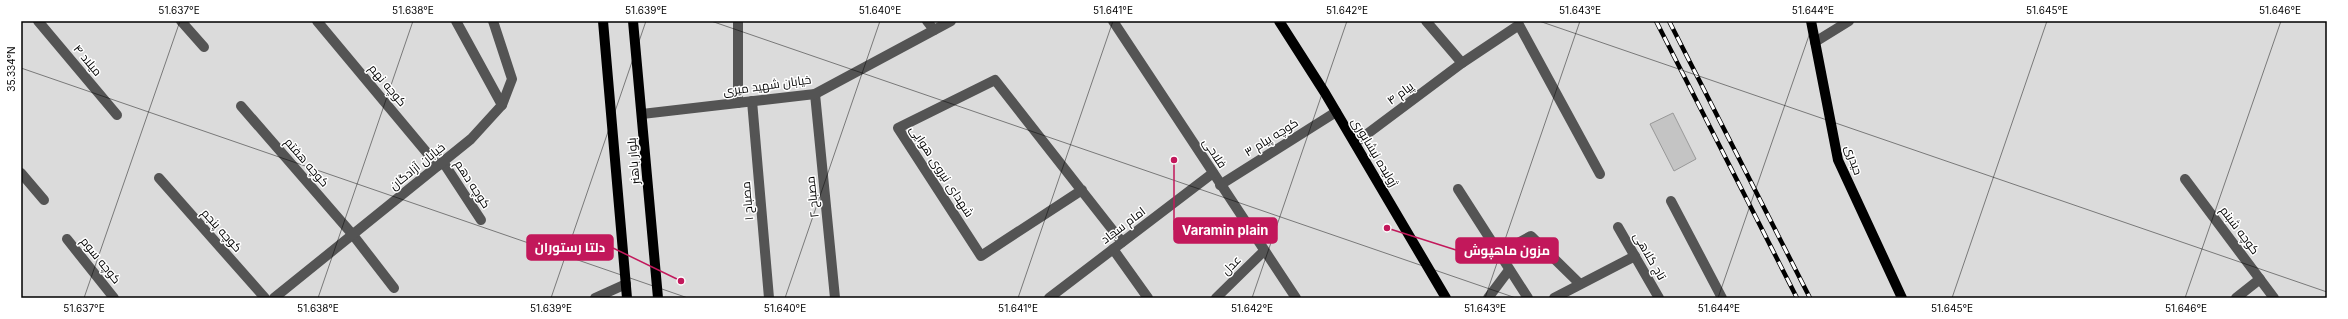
<svg xmlns="http://www.w3.org/2000/svg" width="2348" height="319" font-family="Inter,Cairo,sans-serif">
	<style>
		.green { fill: #dbdbdb }
		.building { fill: #c4c4c4; stroke: #989898 }
		.lines { fill: none; stroke-linecap: round; stroke-linejoin: round }
		.minor { stroke: #545454; stroke-width: 10 }
		.major { stroke: #000; stroke-width: 10 }
		.rail-casing { stroke: #000; stroke-width: 4.5 }
		.rail { stroke: #fff; stroke-width: 3; stroke-dasharray: 9; stroke-linecap: butt }
		.ticks { fill: none; stroke: #000; stroke-width: 1; stroke-opacity: 0.45 }
		.labels { text-anchor: middle; dominant-baseline: central; stroke-width: 3; stroke-linejoin: round; paint-order: stroke }
		.street-label { font-size: 12px; fill: #000; stroke: #fff }
		.leader { fill: none; stroke: #c2185b; stroke-width: 1.5 }
		.callout-dot { fill: #c2185b; stroke: #fff; stroke-width: 1.5 }
		.callout { fill: #c2185b; stroke: #c2185b; stroke-width: 1.5 }
		.callout-label { font-size: 13px; text-anchor: middle; font-weight: bold; fill: #fff }
		.neatline { fill: none; stroke: #000; stroke-width: 1.5 }
		.ticks-label { font-size: 10px; text-anchor: middle; fill: #000 }
	</style>
	<rect width="100%" height="100%" fill="#fff"/>
	<!-- green -->
	<rect class="green" x="21" y="21" width="2306" height="277"/>
	<!-- building -->
	<path class="building" d="M 1673,113 L 1696,159 L 1674,171 L 1650,124 Z"/>
	<g class="lines">
		<!-- minor -->
		<g class="minor">
			<path d="M 38,21 L 117,115"/>
			<path d="M 181,21 L 204,47"/>
			<path d="M 317,21 L 438,166"/>
			<path d="M 456,21 L 502,105"/>
			<path d="M 738,21 L 738,103"/>
			<path d="M 927,21 L 934,30"/>
			<path d="M 1113,21 L 1296,298"/>
			<path d="M 1426,21 L 1462,63"/>
			<path d="M 1815,42 L 1849,21"/>
			<path d="M 815,94 L 835,298"/>
			<path d="M 752,101 L 769,298"/>
			<path d="M 241,106 L 353,235 L 394,288"/>
			<path d="M 642,114 L 815,94 L 951,21"/>
			<path d="M 1355,143 L 1462,63 L 1519,25 L 1600,174"/>
			<path d="M 443,162 L 481,220"/>
			<path d="M 21,173 L 44,200"/>
			<path d="M 159,178 L 265,298"/>
			<path d="M 2185,179 L 2274,298"/>
			<path d="M 1220,185 L 1336,112"/>
			<path d="M 1458,189 L 1528,298"/>
			<path d="M 1082,190 L 981,256 L 898,128 L 995,80 L 1122,242"/>
			<path d="M 1671,201 L 1722,298"/>
			<path d="M 1618,227 L 1659,298"/>
			<path d="M 67,239 L 114,298"/>
			<path d="M 1113,249 L 1148,298"/>
			<path d="M 1498,254 L 1531,236 L 1580,284"/>
			<path d="M 274,298 L 471,139 L 502,105 L 512,79 L 493,21"/>
			<path d="M 595,298 L 626,284"/>
			<path d="M 1049,298 L 1213,173"/>
			<path d="M 1216,298 L 1264,251"/>
			<path d="M 1488,298 L 1509,270"/>
			<path d="M 1554,298 L 1635,256"/>
			<path d="M 2236,298 L 2260,279"/>
		</g>
		<!-- major -->
		<g class="major">
			<path d="M 603,21 L 627,298"/>
			<path d="M 633,21 L 658,298"/>
			<path d="M 1279,21 L 1325,93 L 1446,298"/>
			<path d="M 1811,21 L 1838,160 L 1902,298"/>
		</g>
		<!-- rail casing -->
		<g class="rail-casing">
			<g id="rail">
				<path d="M 1656,21 L 1797,298"/>
				<path d="M 1669,21 L 1810,298"/>
			</g>
		</g>
		<!-- rail -->
		<use href="#rail" class="rail"/>
	</g>
	<!-- ticks -->
	<path class="ticks" d="M 711,21 L 1516,298M 1539,21 L 2327,292M 21,68 L 688,298M 84,298 L 180,21M 318,298 L 413,21M 551,298 L 646,21M 785,298 L 880,21M 1018,298 L 1113,21M 1252,298 L 1347,21M 1485,298 L 1580,21M 1718,298 L 1814,21M 1952,298 L 2047,21M 2185,298 L 2281,21"/>
	<g class="labels">
		<!-- street labels -->
		<g class="street-label">
			<text transform="translate(88 60) rotate(50)">میلاد ۴</text>
			<text transform="translate(388 85) rotate(50)">کوچه نهم</text>
			<text transform="translate(767 85) rotate(-8)">خیابان شهید میری</text>
			<text transform="translate(1400 93) rotate(-37)">پیام ۴</text>
			<text transform="translate(1271 137) rotate(-32)">کوچه پیام ۳</text>
			<text transform="translate(1375 152) rotate(59)">ژولیده نیشابوری</text>
			<text transform="translate(1215 153) rotate(57)">فلاحی</text>
			<text transform="translate(1854 160) rotate(71)">حیدری</text>
			<text transform="translate(633 161) rotate(-95)">بلوار باهنر</text>
			<text transform="translate(307 162) rotate(49)">کوچه هفتم</text>
			<text transform="translate(417 166) rotate(-39)">خیابان آزادگان</text>
			<text transform="translate(942 171) rotate(57)">شهدای نیروی هوایی</text>
			<text transform="translate(473 184) rotate(57)">کوچه دهم</text>
			<text transform="translate(812 197) rotate(-96)">مصباح ۲</text>
			<text transform="translate(747 201) rotate(-95)">مصباح ۱</text>
			<text transform="translate(1123 225) rotate(-37)">امام سجاد</text>
			<text transform="translate(222 230) rotate(48)">کوچه پنجم</text>
			<text transform="translate(2240 230) rotate(53)">کوچه شبنم</text>
			<text transform="translate(1650 256) rotate(60)">تاج کلاهی</text>
			<text transform="translate(101 260) rotate(51)">کوچه سوم</text>
			<text transform="translate(1231 265) rotate(-45)">عدل</text>
		</g>
	</g>
	<!-- callouts -->
	<path class="leader" d="M1174 160L1174 230M681 281L613 248M1387 228L1456 250"/>
	<g class="callout-dot">
		<circle cx="1174" cy="160" r="4"/>
		<circle cx="681" cy="281" r="4"/>
		<circle cx="1387" cy="228" r="4"/>
	</g>
	<g class="callout">
		<rect x="1174" y="218" width="103" height="25" rx="4"/>
		<rect x="527" y="235" width="86" height="25" rx="4"/>
		<rect x="1456" y="238" width="102" height="25" rx="4"/>
	</g>
	<g class="callout-label">
		<text x="1225" y="235">Varamin plain</text>
		<text x="570" y="252">دلتا رستوران</text>
		<text x="1507" y="255">مزون ماهپوش</text>
	</g>
	<!-- border -->
	<rect width="2348" height="319" fill="none" stroke="#ffffff" stroke-width="44"/>
	<rect x="22" y="22" width="2304" height="275" class="neatline"/>
	<g class="ticks-label">
		<text x="179" y="14">51.637°E</text>
		<text x="413" y="14">51.638°E</text>
		<text x="646" y="14">51.639°E</text>
		<text x="880" y="14">51.640°E</text>
		<text x="1113" y="14">51.641°E</text>
		<text x="1347" y="14">51.642°E</text>
		<text x="1580" y="14">51.643°E</text>
		<text x="1813" y="14">51.644°E</text>
		<text x="2047" y="14">51.645°E</text>
		<text x="2280" y="14">51.646°E</text>
		<text transform="translate(11 69) rotate(-90)" y="4">35.334°N</text>
		<text x="84" y="312">51.637°E</text>
		<text x="318" y="312">51.638°E</text>
		<text x="551" y="312">51.639°E</text>
		<text x="785" y="312">51.640°E</text>
		<text x="1018" y="312">51.641°E</text>
		<text x="1252" y="312">51.642°E</text>
		<text x="1485" y="312">51.643°E</text>
		<text x="1719" y="312">51.644°E</text>
		<text x="1952" y="312">51.645°E</text>
		<text x="2186" y="312">51.646°E</text>
	</g>
</svg>
